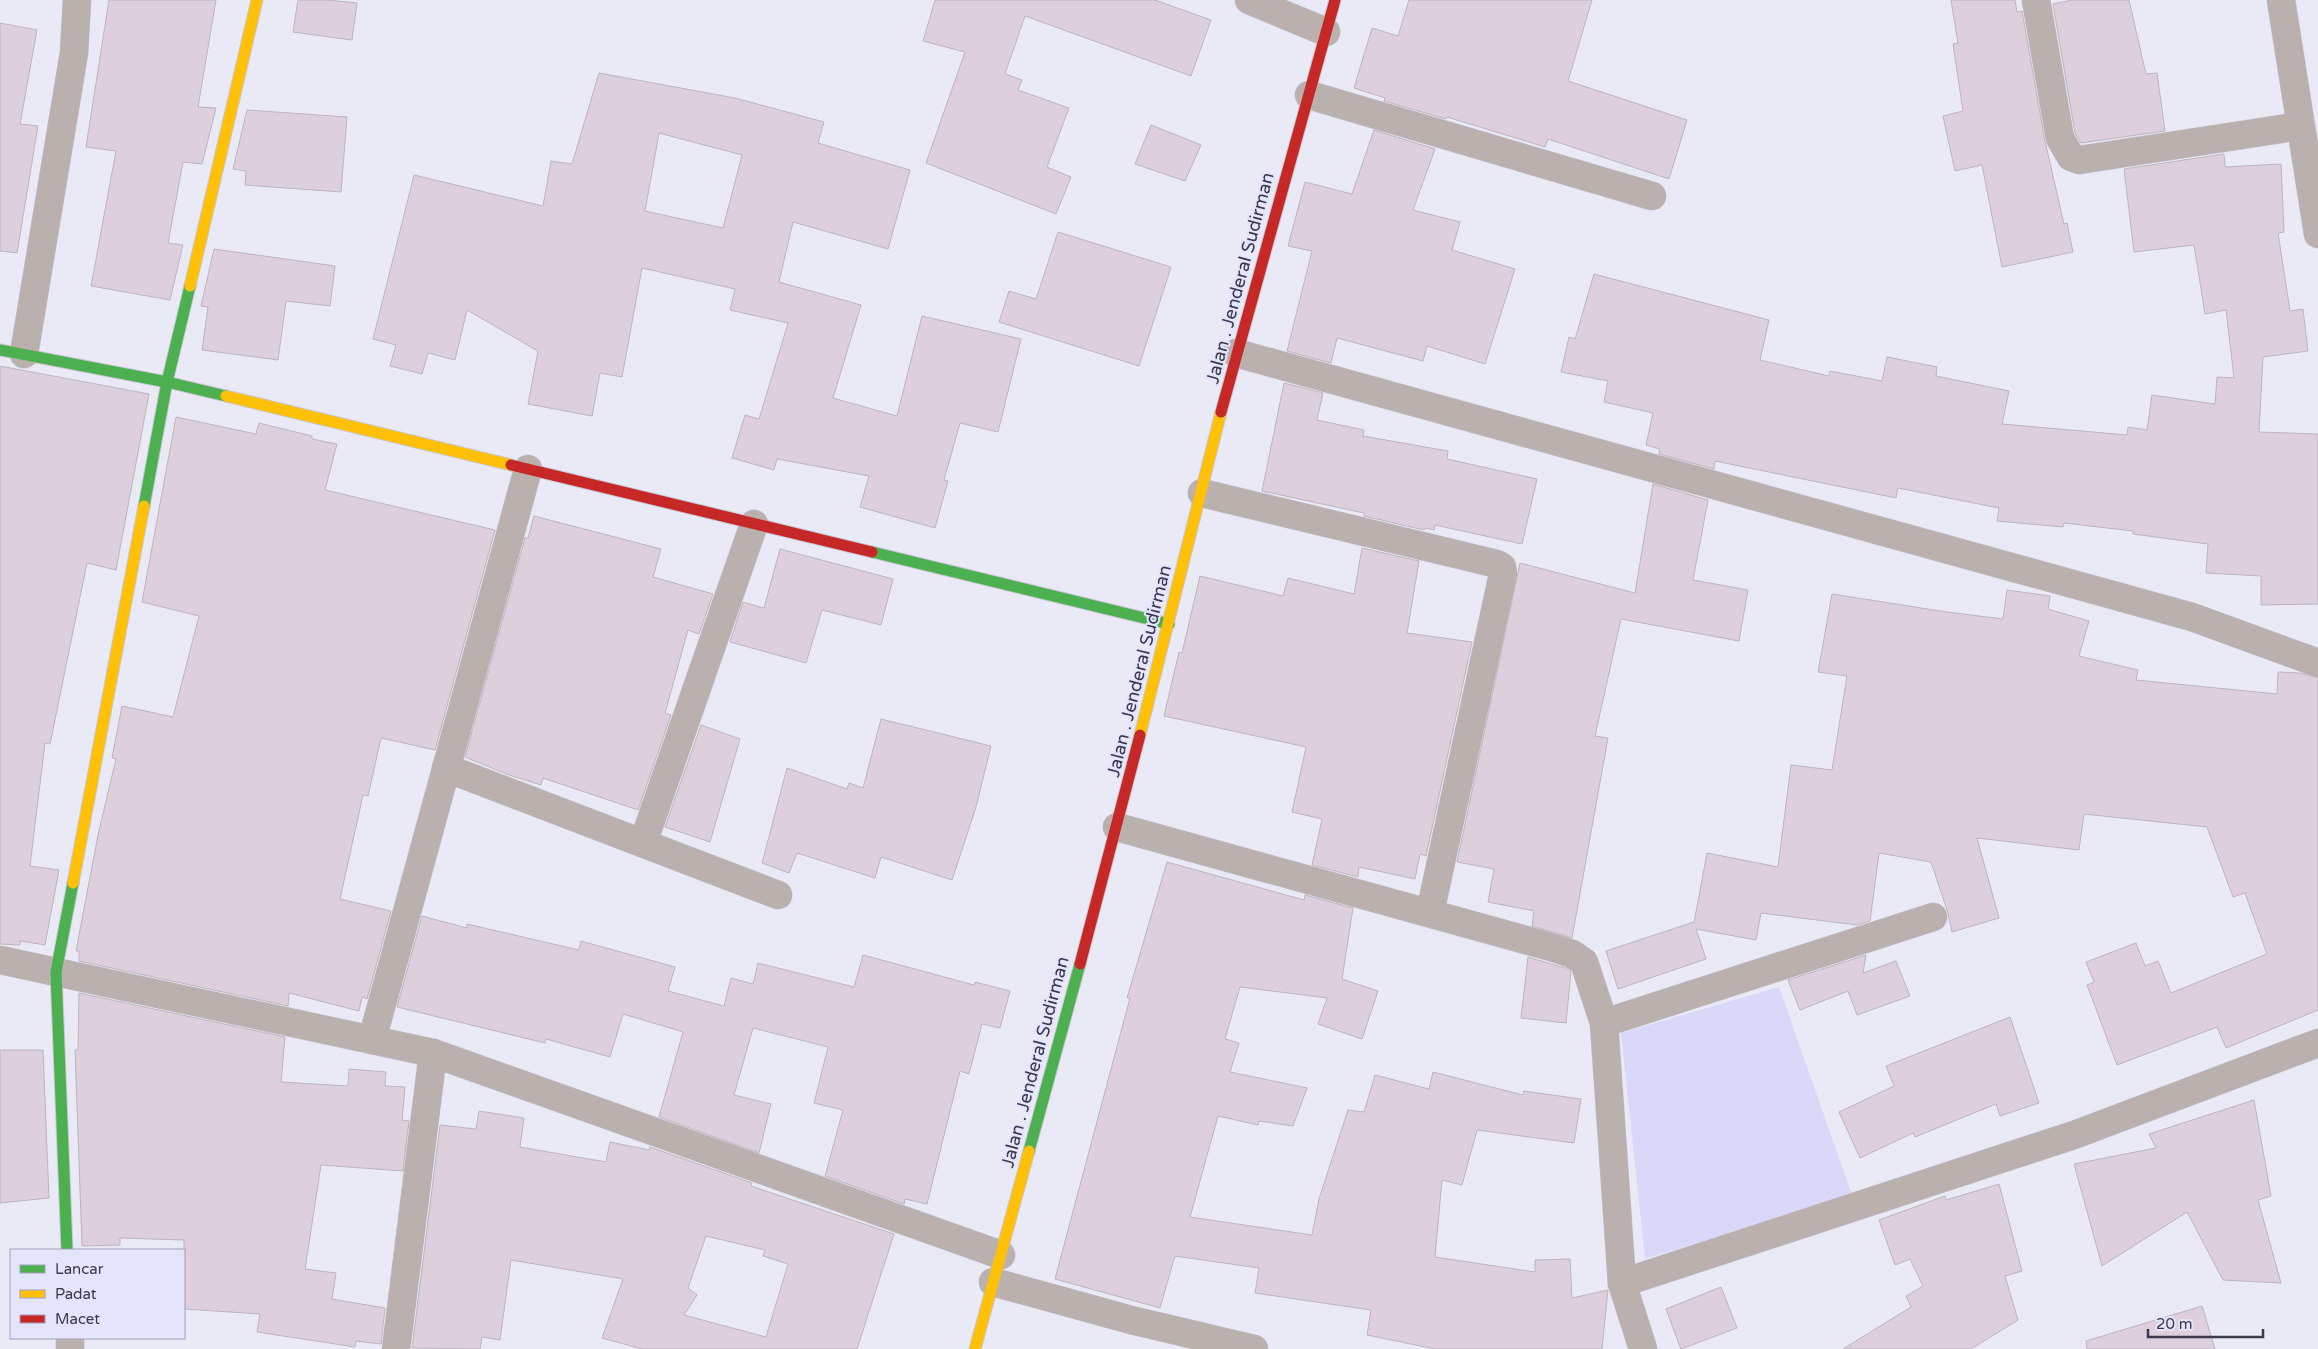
<svg xmlns="http://www.w3.org/2000/svg" width="2318" height="1349" font-family="'Varela Round',sans-serif">
	<style>
		.green { fill: #d9d8f9 }
		.building { fill: #ddcfdc; stroke: #bcb5be; fill-rule: evenodd }
		.lines { fill: none; stroke-linecap: round; stroke-linejoin: round }
		.street-casing { stroke: #c8c7d4; stroke-width: 29 }
		.fast-casing { stroke: #c8c7d4; stroke-width: 13 }
		.slow-casing { stroke: #c8c7d4; stroke-width: 13 }
		.jam-casing { stroke: #c8c7d4; stroke-width: 13 }
		.street { stroke: #bab1ae; stroke-width: 28 }
		.fast { stroke: #4caf50; stroke-width: 11 }
		.slow { stroke: #ffc107; stroke-width: 11 }
		.jam { stroke: #c62828; stroke-width: 11 }
		.labels { text-anchor: middle; dominant-baseline: central; stroke-width: 4; stroke-linejoin: round; paint-order: stroke }
		.street-label { font-size: 18px; fill: #3a394a; stroke: #e4e4fd }
	</style>
	<rect width="100%" height="100%" fill="#eaeaf7"/>
	<!-- green -->
	<path class="green" d="M 1779,987 L 1852,1195 L 1645,1259 L 1621,1033 Z"/>
	<!-- building -->
	<g class="building">
		<path d="M 109,0 L 216,0 L 198,107 L 216,108 L 202,164 L 183,162 L 168,243 L 183,245 L 170,300 L 91,286 L 116,151 L 86,147 Z"/>
		<path d="M 298,0 L 328,0 L 357,3 L 352,40 L 293,32 Z"/>
		<path d="M 935,0 L 1155,0 L 1211,20 L 1191,76 L 1025,16 L 1005,74 L 1022,80 L 1018,90 L 1069,108 L 1047,167 L 1071,177 L 1056,214 L 926,163 L 965,52 L 923,41 Z"/>
		<path d="M 1409,0 L 1592,0 L 1568,81 L 1687,120 L 1669,179 L 1548,139 L 1545,147 L 1447,117 L 1446,119 L 1384,101 L 1385,98 L 1354,88 L 1372,28 L 1398,36 Z"/>
		<path d="M 1951,0 L 2015,0 L 2017,12 L 2022,11 L 2045,141 L 2064,224 L 2067,223 L 2073,252 L 2002,267 L 1982,165 L 1955,171 L 1943,116 L 1963,111 L 1953,44 L 1958,43 Z"/>
		<path d="M 2072,0 L 2129,0 L 2146,74 L 2157,73 L 2165,131 L 2081,143 L 2075,133 L 2053,4 Z"/>
		<path d="M 0,23 L 37,30 L 20,124 L 38,126 L 17,253 L 0,251 Z"/>
		<path d="M 599,73 L 735,98 L 824,122 L 818,143 L 910,170 L 888,249 L 793,222 L 779,282 L 861,305 L 833,398 L 897,416 L 922,316 L 1021,339 L 998,432 L 960,423 L 944,480 L 948,481 L 935,528 L 860,507 L 869,476 L 777,459 L 774,470 L 732,458 L 745,415 L 759,419 L 788,323 L 730,310 L 735,289 L 642,268 L 622,377 L 600,373 L 592,416 L 528,404 L 538,351 L 467,310 L 455,360 L 428,353 L 422,374 L 390,366 L 396,345 L 373,339 L 414,175 L 543,206 L 551,161 L 572,164 ZM 659,133 L 742,155 L 723,228 L 645,211 Z"/>
		<path d="M 247,110 L 347,117 L 341,192 L 245,185 L 246,171 L 233,169 Z"/>
		<path d="M 1151,125 L 1201,145 L 1185,181 L 1135,164 Z"/>
		<path d="M 1374,130 L 1435,149 L 1413,210 L 1460,222 L 1452,250 L 1515,269 L 1485,364 L 1427,346 L 1423,361 L 1337,338 L 1331,363 L 1287,351 L 1312,251 L 1288,246 L 1305,182 L 1352,194 Z"/>
		<path d="M 2224,154 L 2225,167 L 2281,164 L 2284,232 L 2278,233 L 2290,311 L 2303,309 L 2308,351 L 2263,357 L 2259,432 L 2318,434 L 2318,604 L 2261,605 L 2261,576 L 2206,573 L 2208,544 L 2133,534 L 2133,531 L 2064,523 L 2063,527 L 1997,521 L 1999,508 L 1898,488 L 1896,498 L 1715,461 L 1714,469 L 1659,454 L 1660,449 L 1646,445 L 1653,413 L 1604,402 L 1608,381 L 1561,372 L 1569,337 L 1575,339 L 1594,274 L 1769,320 L 1760,360 L 1829,376 L 1830,371 L 1882,381 L 1887,357 L 1937,367 L 1936,376 L 2009,391 L 2002,424 L 2127,435 L 2128,427 L 2147,430 L 2152,395 L 2215,404 L 2217,377 L 2234,378 L 2226,310 L 2205,314 L 2194,245 L 2134,252 L 2124,169 Z"/>
		<path d="M 1058,232 L 1171,267 L 1139,366 L 999,322 L 1009,291 L 1036,299 Z"/>
		<path d="M 214,249 L 335,266 L 330,306 L 286,301 L 278,360 L 202,350 L 208,307 L 201,306 Z"/>
		<path d="M 0,366 L 149,394 L 116,570 L 87,563 L 50,744 L 45,743 L 30,866 L 59,870 L 45,945 L 20,941 L 20,945 L 0,944 Z"/>
		<path d="M 1284,383 L 1323,393 L 1317,420 L 1364,430 L 1363,436 L 1448,451 L 1447,459 L 1537,479 L 1522,544 L 1435,525 L 1434,530 L 1425,528 L 1424,530 L 1364,516 L 1364,513 L 1262,491 Z"/>
		<path d="M 176,417 L 256,434 L 259,423 L 312,436 L 312,439 L 337,444 L 325,490 L 495,530 L 435,750 L 381,738 L 368,796 L 363,795 L 340,899 L 391,911 L 367,999 L 362,997 L 359,1011 L 289,993 L 288,1006 L 79,961 L 79,951 L 76,951 L 98,835 L 116,759 L 112,758 L 122,706 L 173,717 L 199,616 L 142,602 Z"/>
		<path d="M 1653,484 L 1708,500 L 1693,580 L 1748,590 L 1739,641 L 1621,619 L 1595,736 L 1608,738 L 1572,938 L 1532,926 L 1534,911 L 1488,902 L 1494,869 L 1457,862 L 1520,563 L 1635,593 Z"/>
		<path d="M 534,516 L 661,549 L 653,577 L 713,594 L 699,634 L 688,630 L 665,713 L 671,715 L 638,810 L 543,778 L 541,785 L 509,775 L 465,757 L 525,538 L 528,538 Z"/>
		<path d="M 1362,548 L 1419,561 L 1407,633 L 1472,642 L 1426,856 L 1420,854 L 1415,879 L 1359,867 L 1358,877 L 1312,865 L 1322,819 L 1292,812 L 1306,747 L 1164,716 L 1179,652 L 1182,653 L 1200,576 L 1283,596 L 1288,578 L 1354,594 Z"/>
		<path d="M 780,549 L 893,579 L 881,625 L 822,610 L 806,663 L 730,642 L 743,602 L 764,608 Z"/>
		<path d="M 2007,590 L 2050,596 L 2048,609 L 2089,621 L 2079,656 L 2138,670 L 2136,680 L 2277,694 L 2278,672 L 2300,673 L 2318,678 L 2318,1010 L 2226,1048 L 2217,1027 L 2117,1065 L 2087,985 L 2094,982 L 2086,962 L 2136,943 L 2145,966 L 2158,961 L 2171,993 L 2267,954 L 2245,893 L 2233,897 L 2207,827 L 2084,814 L 2079,850 L 1977,838 L 1999,918 L 1952,932 L 1948,913 L 1931,862 L 1879,853 L 1870,921 L 1857,925 L 1761,913 L 1756,940 L 1696,929 L 1706,959 L 1618,989 L 1606,951 L 1694,922 L 1694,923 L 1707,853 L 1778,867 L 1791,765 L 1832,770 L 1847,676 L 1818,672 L 1832,594 L 1947,612 L 2003,619 Z"/>
		<path d="M 881,719 L 991,746 L 976,807 L 952,880 L 881,857 L 875,878 L 797,853 L 789,873 L 762,863 L 787,768 L 847,789 L 849,783 L 863,788 Z"/>
		<path d="M 701,725 L 740,739 L 710,842 L 665,827 Z"/>
		<path d="M 1167,862 L 1304,900 L 1305,895 L 1353,908 L 1342,979 L 1378,991 L 1362,1039 L 1318,1024 L 1327,998 L 1240,987 L 1225,1039 L 1239,1043 L 1230,1072 L 1307,1088 L 1293,1126 L 1259,1121 L 1258,1125 L 1218,1116 L 1190,1217 L 1312,1235 L 1319,1199 L 1348,1110 L 1364,1112 L 1375,1075 L 1429,1089 L 1433,1072 L 1523,1095 L 1524,1091 L 1581,1099 L 1574,1143 L 1477,1130 L 1462,1185 L 1442,1180 L 1435,1257 L 1535,1272 L 1535,1260 L 1570,1259 L 1572,1298 L 1608,1290 L 1602,1349 L 1435,1349 L 1367,1335 L 1371,1310 L 1255,1293 L 1259,1268 L 1175,1256 L 1160,1308 L 1055,1279 L 1130,998 L 1127,998 Z"/>
		<path d="M 422,916 L 467,928 L 467,924 L 579,950 L 581,941 L 675,967 L 668,991 L 724,1006 L 731,978 L 753,984 L 758,963 L 854,987 L 863,955 L 974,985 L 975,982 L 1010,991 L 1000,1028 L 982,1024 L 969,1074 L 960,1071 L 927,1204 L 905,1199 L 904,1204 L 825,1176 L 843,1110 L 814,1103 L 828,1047 L 753,1028 L 734,1095 L 771,1104 L 759,1153 L 659,1117 L 683,1032 L 623,1014 L 610,1057 L 546,1039 L 545,1043 L 397,1007 Z"/>
		<path d="M 1866,955 L 1863,973 L 1896,961 L 1910,996 L 1857,1015 L 1848,991 L 1800,1010 L 1788,980 Z"/>
		<path d="M 1528,957 L 1565,968 L 1571,972 L 1566,1023 L 1521,1018 Z"/>
		<path d="M 79,993 L 285,1037 L 281,1082 L 348,1086 L 349,1069 L 386,1072 L 385,1086 L 405,1087 L 402,1120 L 409,1121 L 403,1171 L 321,1165 L 305,1269 L 336,1273 L 332,1299 L 385,1308 L 381,1344 L 356,1341 L 355,1347 L 257,1332 L 260,1314 L 184,1309 L 184,1240 L 120,1238 L 120,1245 L 82,1246 L 75,1050 L 78,1050 Z"/>
		<path d="M 2010,1017 L 2039,1103 L 2000,1116 L 1996,1104 L 1915,1137 L 1913,1133 L 1860,1158 L 1839,1112 L 1894,1086 L 1886,1066 Z"/>
		<path d="M 0,1050 L 43,1050 L 49,1198 L 0,1203 Z"/>
		<path d="M 2254,1100 L 2271,1196 L 2258,1200 L 2281,1283 L 2223,1280 L 2187,1212 L 2102,1266 L 2074,1164 L 2156,1148 L 2149,1134 Z"/>
		<path d="M 479,1111 L 524,1118 L 520,1147 L 606,1162 L 610,1142 L 649,1150 L 650,1147 L 752,1183 L 751,1186 L 894,1234 L 857,1349 L 642,1349 L 602,1338 L 623,1279 L 511,1260 L 500,1340 L 482,1337 L 480,1349 L 412,1348 L 440,1125 L 476,1129 ZM 706,1236 L 765,1250 L 763,1256 L 788,1264 L 766,1337 L 684,1315 L 697,1295 L 688,1288 Z"/>
		<path d="M 1999,1184 L 2022,1271 L 2005,1276 L 2018,1320 L 1971,1349 L 1843,1349 L 1911,1307 L 1906,1296 L 1923,1286 L 1910,1259 L 1895,1265 L 1879,1220 L 1945,1196 L 1946,1200 Z"/>
		<path d="M 1721,1287 L 1737,1328 L 1681,1349 L 1666,1309 Z"/>
		<path d="M 2202,1306 L 2215,1349 L 2087,1349 L 2086,1341 Z"/>
	</g>
	<g class="lines">
		<!-- street casing -->
		<g class="street-casing">
			<g id="street">
				<path d="M 1249,0 L 1326,32"/>
				<path d="M 2036,0 L 2060,138 L 2071,157 L 2079,160 L 2300,126"/>
				<path d="M 2281,0 L 2318,234"/>
				<path d="M 1309,95 L 1652,196"/>
				<path d="M 1236,353 L 2192,617 L 2318,663"/>
				<path d="M 24,354 L 74,53 L 77,0"/>
				<path d="M 1202,493 L 1497,564 L 1502,567 L 1503,574 L 1430,913"/>
				<path d="M 446,768 L 778,895"/>
				<path d="M 1117,827 L 1551,947 L 1572,954 L 1584,962 L 1604,1023 L 1622,1283 L 1643,1349"/>
				<path d="M 643,843 L 754,524"/>
				<path d="M 0,960 L 433,1053 L 1001,1255"/>
				<path d="M 1604,1023 L 1933,917"/>
				<path d="M 372,1040 L 528,469"/>
				<path d="M 993,1282 L 1131,1320 L 1254,1349"/>
				<path d="M 1622,1283 L 2074,1135 L 2318,1043"/>
				<path d="M 70,1338 L 70,1349"/>
				<path d="M 396,1349 L 433,1053"/>
			</g>
		</g>
		<!-- fast casing -->
		<g class="fast-casing">
			<g id="fast">
				<path d="M 0,350 L 167,382 L 226,396"/>
				<path d="M 144,506 L 167,382 L 190,286"/>
				<path d="M 872,552 L 1169,624"/>
				<path d="M 1029,1151 L 1080,964"/>
				<path d="M 67,1250 L 56,972 L 73,883"/>
			</g>
		</g>
		<!-- slow casing -->
		<g class="slow-casing">
			<g id="slow">
				<path d="M 190,286 L 257,0"/>
				<path d="M 226,396 L 511,465"/>
				<path d="M 1140,735 L 1221,412"/>
				<path d="M 73,883 L 144,506"/>
				<path d="M 975,1349 L 1029,1151"/>
			</g>
		</g>
		<!-- jam casing -->
		<g class="jam-casing">
			<g id="jam">
				<path d="M 1221,412 L 1335,0"/>
				<path d="M 511,465 L 872,552"/>
				<path d="M 1080,964 L 1140,735"/>
			</g>
		</g>
		<!-- street -->
		<use href="#street" class="street"/>
		<!-- fast -->
		<use href="#fast" class="fast"/>
		<!-- slow -->
		<use href="#slow" class="slow"/>
		<!-- jam -->
		<use href="#jam" class="jam"/>
	</g>
	<g class="labels">
		<!-- street labels -->
		<g class="street-label">
			<text transform="translate(1240 278) rotate(-75)">Jalan . Jenderal Sudirman</text>
			<text transform="translate(1139 671) rotate(-76)">Jalan . Jenderal Sudirman</text>
			<text transform="translate(1035 1062) rotate(-75)">Jalan . Jenderal Sudirman</text>
		</g>
	</g>
	<!-- legend -->
	<rect x="10" y="1249" width="175" height="90" fill="#e4e4fd" stroke="#a0a0b5"/>
	<rect x="20" y="1265" width="25" height="8" fill="#4caf50" stroke="#a0a0b5"/>
	<text x="55" y="1274" font-size="15" fill="#3a394a">Lancar</text>
	<rect x="20" y="1290" width="25" height="8" fill="#ffc107" stroke="#a0a0b5"/>
	<text x="55" y="1299" font-size="15" fill="#3a394a">Padat</text>
	<rect x="20" y="1315" width="25" height="8" fill="#c62828" stroke="#a0a0b5"/>
	<text x="55" y="1324" font-size="15" fill="#3a394a">Macet</text>
	<!-- scale -->
	<path d="M2148 1329v8h115v-8" fill="none" stroke="#3a394a" stroke-width="2.5"/>
	<text x="2156" y="1329" font-size="15" fill="#3a394a" stroke="#e4e4fd" stroke-width="4" paint-order="stroke">20 m</text>
</svg>
